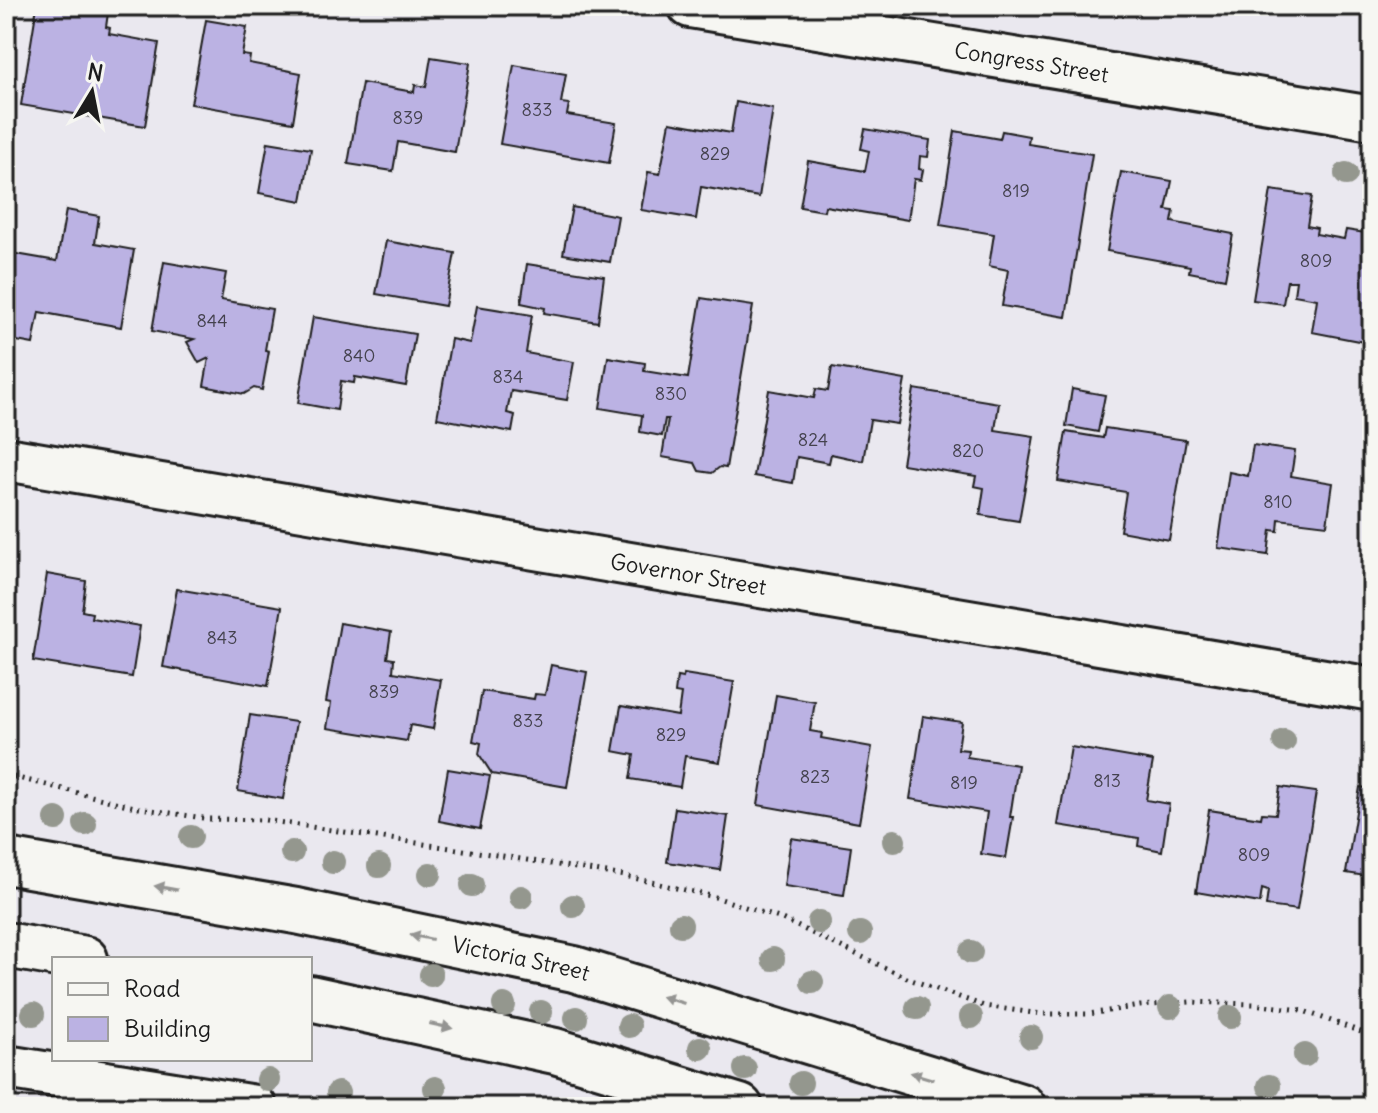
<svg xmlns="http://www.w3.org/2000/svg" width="1378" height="1113" font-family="Delius,sans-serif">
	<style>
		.building { fill: #bbb2e3; stroke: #1c1c1c; stroke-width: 2 }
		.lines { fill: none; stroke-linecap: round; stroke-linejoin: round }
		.minor-casing { stroke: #1c1c1c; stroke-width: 48 }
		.secondary-casing { stroke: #1c1c1c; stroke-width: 50 }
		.path { stroke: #1c1c1c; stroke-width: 5; stroke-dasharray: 2 6; stroke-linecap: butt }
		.minor { stroke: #f6f6f2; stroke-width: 42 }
		.secondary { stroke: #f6f6f2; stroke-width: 44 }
		.tree { fill: #94978e }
		.oneway { fill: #949492 }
		.labels { text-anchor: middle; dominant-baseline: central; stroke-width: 8; stroke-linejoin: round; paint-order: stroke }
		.number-label { font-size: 18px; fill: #44424e }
		.street-label { font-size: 22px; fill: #1c1c1c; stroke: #f6f6f2 }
	</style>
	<rect width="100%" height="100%" fill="#eae8ef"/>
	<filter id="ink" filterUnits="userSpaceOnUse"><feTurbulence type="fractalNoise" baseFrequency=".0125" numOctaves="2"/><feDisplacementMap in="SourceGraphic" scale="16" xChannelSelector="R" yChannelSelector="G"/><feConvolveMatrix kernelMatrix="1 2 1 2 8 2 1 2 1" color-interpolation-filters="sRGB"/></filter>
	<g filter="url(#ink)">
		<!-- building -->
		<g class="building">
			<path d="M 37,6 L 109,6 L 106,27 L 110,28 L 109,34 L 159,43 L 145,126 L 21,105 Z"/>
			<path d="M 206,20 L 247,27 L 242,55 L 250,56 L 249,63 L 301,73 L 293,122 L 191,104 Z"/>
			<path d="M 431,57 L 470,63 L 455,152 L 398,142 L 393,171 L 348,164 L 362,83 L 414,92 L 415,85 L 426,87 Z"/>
			<path d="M 514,65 L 566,74 L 561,103 L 569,104 L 567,115 L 616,123 L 609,163 L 500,144 Z"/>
			<path d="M 736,102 L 773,109 L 759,197 L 701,187 L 696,219 L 641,210 L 648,172 L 660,174 L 670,122 L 731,133 Z"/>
			<path d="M 865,129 L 930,140 L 928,157 L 920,156 L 919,169 L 923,170 L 921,180 L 914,179 L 908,220 L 825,206 L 824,211 L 800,207 L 808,161 L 865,171 L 869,151 L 861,149 Z"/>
			<path d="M 955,131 L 1000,139 L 1002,131 L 1029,136 L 1028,144 L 1092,154 L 1066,317 L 1002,306 L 1008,270 L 989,266 L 994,234 L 940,225 Z"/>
			<path d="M 268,142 L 311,149 L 302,201 L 259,193 Z"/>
			<path d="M 1121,172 L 1172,181 L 1166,210 L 1174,211 L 1172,222 L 1233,234 L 1225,279 L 1189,272 L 1190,266 L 1107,251 Z"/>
			<path d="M 1271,190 L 1312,196 L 1307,226 L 1317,228 L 1316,234 L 1344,239 L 1346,230 L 1372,234 L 1372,318 L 1369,318 L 1364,342 L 1312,332 L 1317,299 L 1294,295 L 1296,281 L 1287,281 L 1283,304 L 1253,300 Z"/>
			<path d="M 572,207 L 618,216 L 610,262 L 563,254 Z"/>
			<path d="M 66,210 L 99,216 L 95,243 L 134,250 L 121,327 L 39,312 L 33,344 L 6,339 L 6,280 L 10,253 L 57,261 Z"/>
			<path d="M 386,241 L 455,253 L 445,306 L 376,294 Z"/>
			<path d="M 164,262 L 226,273 L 221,300 L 272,309 L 265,350 L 269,351 L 262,390 L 254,388 L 244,394 L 204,386 L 209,358 L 199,363 L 187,342 L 194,339 L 152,331 Z"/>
			<path d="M 527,264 L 604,276 L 598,322 L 544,313 L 545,308 L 521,303 Z"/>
			<path d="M 701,298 L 753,306 L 726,468 L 720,467 L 712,473 L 699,471 L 695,463 L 662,457 L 668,419 L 665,419 L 662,436 L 640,432 L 642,415 L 600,408 L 608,357 L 645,363 L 644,371 L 688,378 Z"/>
			<path d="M 477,306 L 532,315 L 526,353 L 574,362 L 567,400 L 511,391 L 507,413 L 515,415 L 512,432 L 437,418 L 451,339 L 470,343 Z"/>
			<path d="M 313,317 L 415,334 L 406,386 L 355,377 L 354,383 L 341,381 L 337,410 L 298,403 Z"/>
			<path d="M 832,367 L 905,380 L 897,424 L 870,420 L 863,461 L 831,454 L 829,463 L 797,457 L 793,483 L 754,476 L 769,390 L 814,398 L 816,389 L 828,391 Z"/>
			<path d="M 914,389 L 999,403 L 995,430 L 1034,436 L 1019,521 L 980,515 L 984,488 L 974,486 L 976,476 L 902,464 Z"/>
			<path d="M 1072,389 L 1105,395 L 1098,432 L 1066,426 Z"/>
			<path d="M 1105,428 L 1186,440 L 1169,540 L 1120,531 L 1126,492 L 1058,481 L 1066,432 L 1103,438 Z"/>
			<path d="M 1253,445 L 1295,451 L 1291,476 L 1333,483 L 1327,525 L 1279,519 L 1278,531 L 1271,530 L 1268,555 L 1218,548 L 1229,472 L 1248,476 Z"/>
			<path d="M 47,574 L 86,581 L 82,611 L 92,613 L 91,618 L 140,626 L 132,677 L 33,661 Z"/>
			<path d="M 177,589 L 282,607 L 268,686 L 163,667 Z"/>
			<path d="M 340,623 L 391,632 L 387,658 L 394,659 L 393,672 L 441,680 L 433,729 L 410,725 L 407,741 L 327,728 L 331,703 L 326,702 Z"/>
			<path d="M 551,665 L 587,672 L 567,787 L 492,774 L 479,754 L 481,743 L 473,741 L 482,691 L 534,699 L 535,694 L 545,695 Z"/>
			<path d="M 684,674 L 734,682 L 720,762 L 685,756 L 680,787 L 630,779 L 634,755 L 613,751 L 621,706 L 678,716 L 681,694 L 675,693 L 677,677 L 683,678 Z"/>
			<path d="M 776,695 L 815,702 L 810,731 L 822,733 L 821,738 L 872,747 L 859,823 L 758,805 Z"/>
			<path d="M 250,715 L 296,722 L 283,799 L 238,791 Z"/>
			<path d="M 923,716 L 962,722 L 958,749 L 968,750 L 967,757 L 1018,765 L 1010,817 L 1013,817 L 1006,858 L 981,854 L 987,812 L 910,799 Z"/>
			<path d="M 1071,747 L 1153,761 L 1146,800 L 1169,804 L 1162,851 L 1138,846 L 1139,838 L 1058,825 Z"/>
			<path d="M 448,769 L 490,776 L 480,829 L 439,821 Z"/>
			<path d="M 1280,787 L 1316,792 L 1297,910 L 1266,906 L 1268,891 L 1262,889 L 1260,903 L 1196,892 L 1209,810 L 1261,818 L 1262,813 L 1276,814 Z"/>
			<path d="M 1360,787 L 1372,789 L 1372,877 L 1346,873 Z"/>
			<path d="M 675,808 L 728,816 L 720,870 L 667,862 Z"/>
			<path d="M 791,838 L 851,847 L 844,895 L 784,886 Z"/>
		</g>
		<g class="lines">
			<!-- minor casing -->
			<g class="minor-casing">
				<g id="minor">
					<path id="s1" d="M 690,6 L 1372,118"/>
					<path id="s2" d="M 6,459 L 1372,689"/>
					<path d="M 6,1067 L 255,1107"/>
				</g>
			</g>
			<!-- secondary casing -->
			<g class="secondary-casing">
				<g id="secondary">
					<path id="s3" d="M 6,861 L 296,911 L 574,969 L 1023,1107"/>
					<path d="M 6,945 L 85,959"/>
					<path d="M 310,998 L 555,1051 L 740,1107"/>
				</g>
			</g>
			<!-- path -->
			<path class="path" d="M 6,775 L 139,808 L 209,819 L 265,820 L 490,854 L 625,876 L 715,897 L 782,919 L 909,979 L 984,1006 L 1041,1014 L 1089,1014 L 1140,1006 L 1190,1002 L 1254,1004 L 1301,1010 L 1372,1036"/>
			<!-- minor -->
			<use href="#minor" class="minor"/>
			<!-- secondary -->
			<use href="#secondary" class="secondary"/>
		</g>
		<!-- trees -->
		<g class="tree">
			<circle cx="1346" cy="174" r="12"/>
			<circle cx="1284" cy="741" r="12"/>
			<circle cx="56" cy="819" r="12"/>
			<circle cx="85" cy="824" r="12"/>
			<circle cx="191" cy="837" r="12"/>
			<circle cx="894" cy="841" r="12"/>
			<circle cx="292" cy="852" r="12"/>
			<circle cx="333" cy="862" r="12"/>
			<circle cx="379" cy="866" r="12"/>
			<circle cx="430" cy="874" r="12"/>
			<circle cx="472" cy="885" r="12"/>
			<circle cx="521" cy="897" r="12"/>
			<circle cx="573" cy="906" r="12"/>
			<circle cx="819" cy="922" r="12"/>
			<circle cx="681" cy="925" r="12"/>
			<circle cx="860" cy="933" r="12"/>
			<circle cx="971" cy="952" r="12"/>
			<circle cx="773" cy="959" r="12"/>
			<circle cx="431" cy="975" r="12"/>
			<circle cx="812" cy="982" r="12"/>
			<circle cx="504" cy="1005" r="12"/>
			<circle cx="1170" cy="1007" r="12"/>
			<circle cx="917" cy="1008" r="12"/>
			<circle cx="541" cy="1012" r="12"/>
			<circle cx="33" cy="1014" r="12"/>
			<circle cx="971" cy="1017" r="12"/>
			<circle cx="1230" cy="1017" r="12"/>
			<circle cx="576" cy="1018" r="12"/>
			<circle cx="629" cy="1026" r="12"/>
			<circle cx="1031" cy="1037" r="12"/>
			<circle cx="700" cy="1048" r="12"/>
			<circle cx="1305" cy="1055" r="12"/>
			<circle cx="745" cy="1069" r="12"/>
			<circle cx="268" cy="1080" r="12"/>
			<circle cx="801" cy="1083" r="12"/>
			<circle cx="1269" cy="1086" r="12"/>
			<circle cx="435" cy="1088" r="12"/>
			<circle cx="338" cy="1093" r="12"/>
		</g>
		<!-- one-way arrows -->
		<defs><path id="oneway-solid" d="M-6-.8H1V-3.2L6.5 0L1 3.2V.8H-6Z" transform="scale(2)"/></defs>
		<g class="oneway">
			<use href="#oneway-solid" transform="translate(166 888) rotate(-170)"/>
			<use href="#oneway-solid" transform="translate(421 937) rotate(-168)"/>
			<use href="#oneway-solid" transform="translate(673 1000) rotate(-163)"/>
			<use href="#oneway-solid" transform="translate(441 1026) rotate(12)"/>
			<use href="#oneway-solid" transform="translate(922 1076) rotate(-163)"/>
		</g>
	</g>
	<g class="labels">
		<!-- number labels -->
		<g class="number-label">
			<text x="537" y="109">833</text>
			<text x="408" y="117">839</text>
			<text x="715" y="153">829</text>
			<text x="1016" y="190">819</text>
			<text x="1316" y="260">809</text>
			<text x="212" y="320">844</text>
			<text x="359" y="355">840</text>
			<text x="508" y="376">834</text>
			<text x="671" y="393">830</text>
			<text x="813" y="439">824</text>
			<text x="968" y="450">820</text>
			<text x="1278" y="501">810</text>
			<text x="222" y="637">843</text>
			<text x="384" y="691">839</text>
			<text x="528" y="720">833</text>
			<text x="671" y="734">829</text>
			<text x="815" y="776">823</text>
			<text x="1107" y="780">813</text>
			<text x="964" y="782">819</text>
			<text x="1254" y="854">809</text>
		</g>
		<!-- street labels -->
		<g class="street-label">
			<text stroke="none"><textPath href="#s1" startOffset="346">Congress Street</textPath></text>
			<text stroke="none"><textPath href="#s2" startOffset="692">Governor Street</textPath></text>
			<text stroke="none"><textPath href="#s3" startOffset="524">Victoria Street</textPath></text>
		</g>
	</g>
	<!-- margin -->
	<rect width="1378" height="1113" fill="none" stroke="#f6f6f2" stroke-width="32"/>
	<rect x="16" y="16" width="1346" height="1081" fill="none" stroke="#1c1c1c" stroke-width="3" filter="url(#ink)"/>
	<!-- legend -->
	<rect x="52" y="957" width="260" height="104" fill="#f6f6f2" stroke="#9f9f9c" stroke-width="2"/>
	<rect x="68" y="983" width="40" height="12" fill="#f6f6f2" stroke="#9f9f9c" stroke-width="2"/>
	<text x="124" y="997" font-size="24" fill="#1c1c1c">Road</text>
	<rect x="68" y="1017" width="40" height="24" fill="#bbb2e3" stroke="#9f9f9c" stroke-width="2"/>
	<text x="124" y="1037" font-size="24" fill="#1c1c1c">Building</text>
	<!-- north arrow -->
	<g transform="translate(92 92) rotate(10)" stroke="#f6f6f2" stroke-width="6" paint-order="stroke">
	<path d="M0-6L14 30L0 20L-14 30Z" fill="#1c1c1c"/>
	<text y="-12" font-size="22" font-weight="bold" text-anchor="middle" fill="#1c1c1c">N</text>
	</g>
</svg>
